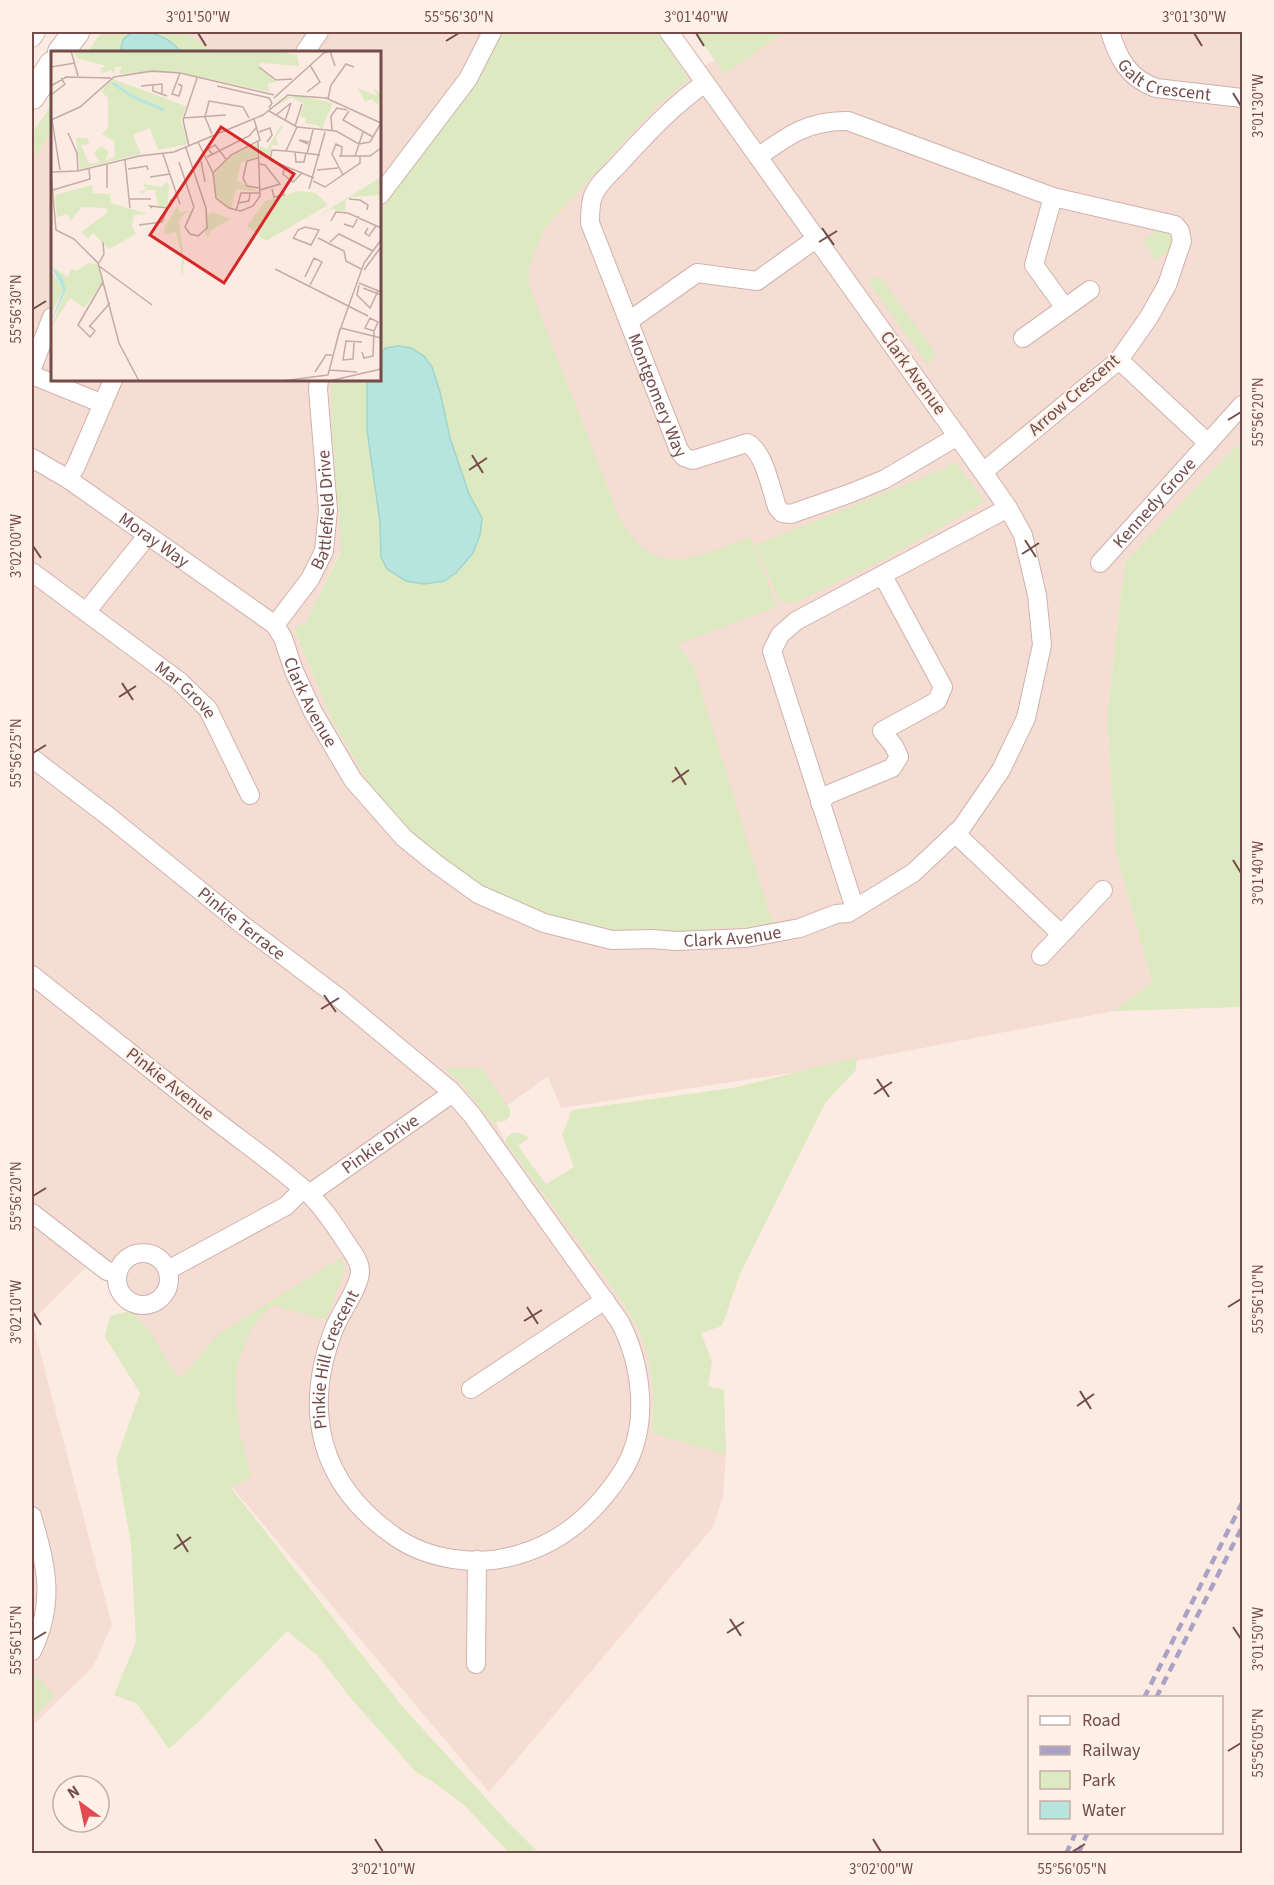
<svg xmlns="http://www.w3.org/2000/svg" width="1274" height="1885" font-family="'Source Sans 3',sans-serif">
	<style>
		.residential { fill: #f5ddd4 }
		.green { fill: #dde9c1 }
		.water { fill: #b7e5de; stroke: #9ed6cf; stroke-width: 1.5 }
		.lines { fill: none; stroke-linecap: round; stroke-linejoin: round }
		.street-casing { stroke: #cfb2ac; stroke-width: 20 }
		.secondary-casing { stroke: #d4b2ab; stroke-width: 28 }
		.street { stroke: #fff; stroke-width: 18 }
		.secondary { stroke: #fff; stroke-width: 26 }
		.rail { stroke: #aaa2c5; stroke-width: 4.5; stroke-dasharray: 9 6; stroke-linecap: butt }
		.ticks { fill: none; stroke: #734c49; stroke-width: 2 }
		.labels { text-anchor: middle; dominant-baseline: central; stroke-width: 4.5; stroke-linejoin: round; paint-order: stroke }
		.street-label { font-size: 18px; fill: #734c49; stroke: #fff0e8 }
		.inset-river { fill: none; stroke: #b7e5de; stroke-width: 3 }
		.inset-road { fill: none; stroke: #c5aba5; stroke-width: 1.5 }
		.view { fill: #d62828; fill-opacity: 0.15; stroke: #d62828; stroke-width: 3 }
		.inset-edge { fill: none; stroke: #734c49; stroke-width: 3 }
		.neatline { fill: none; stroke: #734c49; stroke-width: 2 }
		.ticks-label { font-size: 15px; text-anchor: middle; fill: #734c49 }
	</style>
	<rect width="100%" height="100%" fill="#fcebe2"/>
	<!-- residential -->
	<g class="residential">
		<path d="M 172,32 L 521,32 L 380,229 L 380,52 L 199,52 Z"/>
		<path d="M 765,32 L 1242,32 L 1242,440 L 1125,562 L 1107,715 L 1116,853 L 1152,982 L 1114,1011 L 804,1071 L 561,1108 L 548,1076 L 493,1116 L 505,1142 L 619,1297 L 638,1328 L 649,1359 L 653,1392 L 652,1433 L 726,1455 L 723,1497 L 713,1527 L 489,1792 L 236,1492 L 172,1388 L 131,1313 L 91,1262 L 32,1321 L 112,1625 L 93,1667 L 32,1726 L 32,135 L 52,106 L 52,380 L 338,380 L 344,543 L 306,622 L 294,629 L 333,722 L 384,809 L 694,667 L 629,572 L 523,283 L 541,232 L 668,86 Z"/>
	</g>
	<!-- green -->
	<g class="green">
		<path d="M 102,32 L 183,32 L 214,52 L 87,52 Z"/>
		<path d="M 501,32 L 657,32 L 686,74 L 688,80 L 659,104 L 544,229 L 529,267 L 529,285 L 619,517 C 656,583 693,557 751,537 L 777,607 L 678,644 L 694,667 L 773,925 L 636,934 L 558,918 L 476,885 L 384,809 L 333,722 L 294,629 L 306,622 L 340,553 L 341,544 L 332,432 L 331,380 L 380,380 L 380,214 L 389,198 L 464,99 L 479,76 Z"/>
		<path d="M 694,32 L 784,32 L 725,74 Z"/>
		<path d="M 52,104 L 52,130 L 32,161 L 32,133 Z"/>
		<path d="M 1159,229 L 1171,236 C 1176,249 1166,253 1155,260 L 1143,240 Z"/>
		<path d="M 877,277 L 882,279 L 935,352 L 935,357 L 928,365 L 869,283 L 873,278 Z"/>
		<path d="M 1242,440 L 1242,1007 L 1114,1011 L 1152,982 L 1116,853 L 1107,715 L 1125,562 Z"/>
		<path d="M 955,462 L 985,502 L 885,559 L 795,603 L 780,601 L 755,545 L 939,471 Z"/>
		<path d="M 857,1057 L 856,1070 L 825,1103 L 740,1274 L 722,1326 L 701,1333 L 712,1361 L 708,1387 L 724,1389 L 726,1455 L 652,1433 L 653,1392 L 649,1359 L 638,1328 L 619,1297 L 505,1142 C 509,1130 520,1131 529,1138 L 518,1146 L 546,1184 L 574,1167 L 562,1135 L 572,1110 L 733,1088 Z"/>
		<path d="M 444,1068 L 482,1068 L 510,1110 L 510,1116 L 505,1121 L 492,1123 L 462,1084 Z"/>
		<path d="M 342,1257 L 345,1270 L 326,1320 L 271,1305 L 250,1331 L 237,1366 L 236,1400 L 240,1435 L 252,1476 L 231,1488 L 402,1706 L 504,1818 L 539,1853 L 509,1853 L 465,1806 L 436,1784 L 416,1772 L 354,1702 L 318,1656 L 287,1631 L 199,1721 L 169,1749 L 136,1703 L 114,1695 L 136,1642 L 131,1544 L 116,1460 L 140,1393 L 105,1337 L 110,1316 L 130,1311 L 148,1329 L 176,1375 L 182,1377 L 218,1334 Z"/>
		<path d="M 32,1672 L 55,1696 L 32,1719 Z"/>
	</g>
	<!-- water -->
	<g class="water">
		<path d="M 136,32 C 155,32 169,37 181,52 L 121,52 C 121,41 124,35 136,32 Z"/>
		<path d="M 398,346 L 411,348 L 424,356 L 432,367 L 440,392 L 450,438 L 469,494 L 482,518 L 480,535 L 473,553 L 456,573 L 444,581 L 424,584 L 406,581 L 387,569 L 381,557 L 380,522 L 367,430 L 367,380 L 380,380 L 380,353 L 386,348 Z"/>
	</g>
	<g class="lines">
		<!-- street casing -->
		<g class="street-casing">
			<g id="street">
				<path id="s1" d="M 1110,32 C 1118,58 1128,78 1156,88 L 1242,98"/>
				<path d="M 32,38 L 36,32"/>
				<path d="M 305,52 L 319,32"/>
				<path id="s2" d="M 705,83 C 672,106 647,134 620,163 C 611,173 598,183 593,196 C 590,204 590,214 590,223 L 679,450 L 684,457 L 693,460 L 747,443 C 764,451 771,489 777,507 L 782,513 L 791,514 L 851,493 L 885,479 L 958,436"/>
				<path d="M 758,157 C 788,135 810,120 848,121 L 1053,197 L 1175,225 L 1180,231 L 1182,241 L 1167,285 L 1149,317 L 1119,360 L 983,472"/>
				<path d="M 380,195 L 468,79 L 492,32"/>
				<path d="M 1053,197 L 1034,265 L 1065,308"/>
				<path d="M 629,321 L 697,273 L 757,281 L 817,238"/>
				<path d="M 1023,338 L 1090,290"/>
				<path d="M 1119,360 L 1208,443 L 1242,405"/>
				<path d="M 32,368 L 52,317"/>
				<path d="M 32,375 L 103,404"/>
				<path id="s3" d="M 32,458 L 68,479 L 275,625 L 283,638 L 294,671 L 313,712 L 353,780 L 404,838 L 435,863 L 478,894 L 544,923 L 612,940 L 652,939 L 676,941 L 746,938 L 800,928 L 836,914 L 848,913 L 913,873 L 962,827 L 1001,770 L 1026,718 L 1042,645 L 1037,595 L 1023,535 L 1008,508 L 983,472 L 669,32"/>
				<path d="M 68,479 L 76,466 L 113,380"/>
				<path id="s4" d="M 1100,563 L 1208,443"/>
				<path id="s5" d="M 32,572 L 179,681 L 208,709 L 250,795"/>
				<path d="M 86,612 L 147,536"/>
				<path id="s6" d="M 275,625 L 310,579 L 324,551 L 328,510 L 318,389 L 319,380"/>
				<path id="s7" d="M 32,758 L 108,816 L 244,926 L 338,997 L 451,1091 L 472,1115 L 620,1322 C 642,1365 650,1425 624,1469 C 599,1509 564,1542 517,1555 C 477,1567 428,1560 394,1536 C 320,1484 302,1412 334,1329 C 340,1313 360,1287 360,1271 C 360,1261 352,1252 347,1244 C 336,1227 323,1207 308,1193 C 278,1166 243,1142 211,1117 C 151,1069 91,1022 32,975"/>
				<path d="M 820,803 L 827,795 L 892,768 L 899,757 L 894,746 L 882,731 L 937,701 L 943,687 L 883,576"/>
				<path d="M 955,833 L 1061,934"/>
				<path d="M 855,909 L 772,651 L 780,635 L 796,621 L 1008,508"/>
				<path d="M 1041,956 L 1103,890"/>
				<path id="s8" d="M 309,1194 L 444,1099 L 451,1091"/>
				<path d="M 32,1213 L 107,1271 L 117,1273"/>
				<circle cx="143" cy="1279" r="26"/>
				<path d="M 168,1270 L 286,1206 L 303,1189"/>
				<path d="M 471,1389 L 605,1300"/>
				<path d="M 32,1516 C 46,1565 56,1602 32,1651"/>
				<path d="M 476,1664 L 477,1560"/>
			</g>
		</g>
		<!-- secondary casing -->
		<g class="secondary-casing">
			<g id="secondary">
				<path d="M 61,52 L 76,32"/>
				<path d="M 32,96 L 52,65"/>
			</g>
		</g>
		<!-- street -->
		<use href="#street" class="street"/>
		<!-- secondary -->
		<use href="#secondary" class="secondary"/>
		<!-- rail -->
		<g class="rail">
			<path d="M 1144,1698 L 1242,1503"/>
			<path d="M 1156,1698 L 1242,1527"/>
			<path d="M 1066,1854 L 1076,1832"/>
			<path d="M 1078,1854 L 1088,1832"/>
		</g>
	</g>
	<!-- ticks -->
	<path class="ticks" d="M 198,33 L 206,46M 696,33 L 704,46M 1194,33 L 1202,46M 446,41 L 459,33M 1233,93 L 1241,106M 822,228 L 834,245M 819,242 L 837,231M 33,309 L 46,301M 1228,420 L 1241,412M 472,455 L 483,473M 469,470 L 487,458M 1025,540 L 1036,557M 33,546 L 41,558M 1022,554 L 1039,543M 122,683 L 133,700M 119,697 L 136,686M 33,753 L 46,745M 675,767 L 686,785M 672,782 L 689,770M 1233,860 L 1241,873M 324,995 L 336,1012M 321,1009 L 339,998M 877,1079 L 889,1097M 874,1094 L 892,1082M 33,1196 L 46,1188M 527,1307 L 538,1324M 1228,1307 L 1241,1299M 33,1312 L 41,1325M 524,1321 L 542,1310M 1080,1391 L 1091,1409M 1077,1406 L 1094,1394M 177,1534 L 188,1552M 174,1549 L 191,1537M 730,1619 L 741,1636M 1233,1627 L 1241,1639M 727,1633 L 744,1622M 33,1640 L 46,1632M 1228,1751 L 1241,1743M 375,1839 L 383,1852M 873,1839 L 881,1852M 1072,1852 L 1085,1844"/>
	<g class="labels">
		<!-- street labels -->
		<g class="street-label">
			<text stroke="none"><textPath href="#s1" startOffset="81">Galt Crescent</textPath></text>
			<text transform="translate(913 373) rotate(54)">Clark Avenue</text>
			<text stroke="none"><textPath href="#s2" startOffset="372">Montgomery Way</textPath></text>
			<text transform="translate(1074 395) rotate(-41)">Arrow Crescent</text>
			<text stroke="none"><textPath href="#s4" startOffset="81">Kennedy Grove</textPath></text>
			<text stroke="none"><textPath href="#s6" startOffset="130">Battlefield Drive</textPath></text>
			<text stroke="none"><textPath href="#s3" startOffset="147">Moray Way</textPath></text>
			<text stroke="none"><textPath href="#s5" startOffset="194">Mar Grove</textPath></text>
			<text stroke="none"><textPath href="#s3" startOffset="380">Clark Avenue</textPath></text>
			<text stroke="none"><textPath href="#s7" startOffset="267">Pinkie Terrace</textPath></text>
			<text stroke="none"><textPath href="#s3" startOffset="902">Clark Avenue</textPath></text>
			<text transform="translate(170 1084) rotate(38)">Pinkie Avenue</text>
			<text stroke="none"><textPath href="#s8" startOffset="87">Pinkie Drive</textPath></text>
			<text stroke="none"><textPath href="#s7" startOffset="1449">Pinkie Hill Crescent</textPath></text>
		</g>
	</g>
	<!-- overview -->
	<g transform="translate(51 51)">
		<rect width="330" height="330" fill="#fcebe2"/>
		<path d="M 22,0 L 225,0 L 246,4 L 248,15 L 209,12 L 208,16 L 225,31 L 216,33 L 219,41 L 127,21 L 68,23 L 71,16 L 63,16 L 66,24 L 63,18 L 63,24 L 60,19 L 48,23 L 52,19 L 48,18 L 55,15 L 26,7 ZM 62,28 L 135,55 L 130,70 L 137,93 L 107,99 L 99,77 L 82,84 L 90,103 L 29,118 L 25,87 L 37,87 L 38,93 L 30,94 L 38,113 L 49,111 L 43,102 L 50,95 L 58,101 L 54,110 L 64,106 L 63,90 L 51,83 L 57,76 L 57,47 L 50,40 ZM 322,36 L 330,44 L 327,54 L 321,48 L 314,51 L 307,37 L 326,45 ZM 233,46 L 251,45 L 282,52 L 270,80 L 268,75 L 254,72 L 255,68 L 249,65 L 253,53 L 241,46 L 223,56 ZM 230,74 L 232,76 L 225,87 L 227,94 L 221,94 L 218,106 L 209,107 L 209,95 L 216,98 ZM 207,92 L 206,106 L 190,111 L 186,130 L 208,141 L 185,138 L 180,158 L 164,144 L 163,123 L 177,107 ZM 330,126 L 330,144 L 301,146 L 294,150 L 295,161 L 280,158 L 259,170 ZM 115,131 L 118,133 L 117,155 L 107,156 L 104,139 L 95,139 L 93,142 L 88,141 L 94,139 L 93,133 L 111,136 ZM 41,134 L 42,142 L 59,143 L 60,152 L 97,163 L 83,164 L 81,175 L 85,183 L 58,198 L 42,182 L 37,188 L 30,181 L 56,162 L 55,157 L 31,156 L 19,170 L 17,163 L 6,166 L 4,144 ZM 247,140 L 265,142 L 277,154 L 215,190 L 196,175 L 214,150 ZM 127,155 L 129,162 L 133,160 L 143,161 L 134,162 L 128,170 L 133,209 L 132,222 L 130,224 L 131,207 L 125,181 L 114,183 L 113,177 ZM 156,160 L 157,164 L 161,161 L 180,168 L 160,179 L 157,186 L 154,182 ZM 37,212 L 46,213 L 52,231 L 33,257 L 19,247 L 0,277 L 15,240 L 3,217 L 17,226 L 20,218 L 25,220 ZM 0,219 L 12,239 L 0,264 Z" fill="#dde9c1"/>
		<path d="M 0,215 L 12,227 L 15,240 L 0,271 L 12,239 Z" fill="#b7e5de"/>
		<path class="inset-river" d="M 62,32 L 80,45 L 113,59"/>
		<path class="inset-road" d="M 20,0 L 27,25M 273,2 L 279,0 L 284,15M 0,16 L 24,12M 208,16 L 225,29 L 241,28M 127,33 L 131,35 L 128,45 L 121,43 L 129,22M 102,34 L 102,40 L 116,45M 0,35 L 15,26 L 60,27M 90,35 L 111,33 L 111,43M 166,35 L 218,47 L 221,52 L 218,57M 256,41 L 269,31 L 259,14M 0,44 L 14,33 L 10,27M 235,44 L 275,47 L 330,72M 223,47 L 275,0M 277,48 L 280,34 L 295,13 L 303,16M 218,60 L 246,76 L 285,80 L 308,93 L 319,91 L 330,72M 298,60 L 292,69 L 322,86M 225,64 L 240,52M 132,67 L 175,64M 0,69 L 29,56 L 63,26 L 101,20 L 129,22 L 223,44M 1,69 L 9,119M 234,70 L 240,52M 244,75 L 251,53M 246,76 L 235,100 L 269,104M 281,79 L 280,65 L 286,57 L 296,59M 208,81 L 219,77 L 221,84 L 216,91M 17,82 L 26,102 L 27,120M 161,83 L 154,66 L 158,50 L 192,56 L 198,67M 147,91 L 162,122 L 165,147 L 178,157 L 190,160 L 202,155 L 209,145 L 207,91M 257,93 L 248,89 L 258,91M 138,95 L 132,69 L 146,27M 135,97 L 155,157 L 156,177 L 147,185 L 139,183 L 134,176 L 143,156M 235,100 L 221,99 L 219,109 L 263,127M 244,101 L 245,111 L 253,111 L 255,102M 112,103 L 129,153M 161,103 L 157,98 L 164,94 L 175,108M 256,103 L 262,79M 288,105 L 319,105 L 330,97M 304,105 L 312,81M 156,106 L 198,85 L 206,76M 290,106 L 291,96 L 285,93 L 281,103 L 292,124M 207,107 L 196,110 L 192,127 L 196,135 L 208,137M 74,109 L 79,157M 150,110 L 154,131M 128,111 L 143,156M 208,113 L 214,114 L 229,133 L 209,139M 234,115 L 232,123 L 242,131 L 251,122M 77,118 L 96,115 L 97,119M 266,119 L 287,117M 0,121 L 27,120 L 88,105 L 123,101 L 212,64 L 237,44M 0,121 L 5,179 L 23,188 L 47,212 L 68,292 L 88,330M 162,122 L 180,104 L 209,89 L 203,68M 99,126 L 119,123M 262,130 L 274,136 L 309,112 L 309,105M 56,137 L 56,114M 221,138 L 223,146 L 233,144 L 233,140M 258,138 L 274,81M 2,139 L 39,128 L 38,118M 79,148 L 100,148M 298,148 L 309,149 L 317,154 L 316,159M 187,152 L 198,150 L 199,142M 101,157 L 99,155 L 117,157M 185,160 L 190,142 L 209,142M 280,170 L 285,161 L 297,162 L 330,177M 293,173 L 302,176 L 308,165M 88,174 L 111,171 L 120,149 L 126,146M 317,177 L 314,182 L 318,185 L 325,175M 267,187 L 293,200 L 295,210 L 310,218M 242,188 L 247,179 L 254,176 L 268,179 L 260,194 L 242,187M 279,191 L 288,183 L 322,200M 48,212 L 53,203 L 52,191M 48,215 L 101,254M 224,218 L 317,265M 313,219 L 330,196M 254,226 L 263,207 L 271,211 L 259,234M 308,232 L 330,241M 308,234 L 306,244 L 319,257 L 327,240M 312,237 L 330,244M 39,275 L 44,280 L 39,286 L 27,274 L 52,231M 38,276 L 59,252M 290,277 L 330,287M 288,282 L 313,212 L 330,189M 303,292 L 302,308 L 292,309 L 295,290 L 311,291M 311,301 L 313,307 L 322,305 L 323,280 L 314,277 L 319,267 L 327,271 L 323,280M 278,319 L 306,321M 264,321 L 275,304 L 281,304M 277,324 L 289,278M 231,330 L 277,324M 278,330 L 330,318"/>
		<path class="view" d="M 170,76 L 243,123 L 173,232 L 99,184 Z"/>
		<rect width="330" height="330" class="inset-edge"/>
	</g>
	<!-- border -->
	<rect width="1274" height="1885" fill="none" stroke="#fff0e8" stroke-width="66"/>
	<!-- legend -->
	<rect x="1028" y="1696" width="195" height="138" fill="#fff0e8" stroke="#c7aea8" stroke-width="1.5"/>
	<rect x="1040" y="1716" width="30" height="9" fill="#ffffff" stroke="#c7aea8" stroke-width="1.5"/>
	<text x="1082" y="1726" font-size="18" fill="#734c49">Road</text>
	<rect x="1040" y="1746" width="30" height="9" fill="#aaa2c5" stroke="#c7aea8" stroke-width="1.5"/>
	<text x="1082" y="1756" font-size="18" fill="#734c49">Railway</text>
	<rect x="1040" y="1771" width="30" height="18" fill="#dde9c1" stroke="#c7aea8" stroke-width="1.5"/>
	<text x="1082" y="1786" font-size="18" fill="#734c49">Park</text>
	<rect x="1040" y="1801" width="30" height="18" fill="#b7e5de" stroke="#c7aea8" stroke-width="1.5"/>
	<text x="1082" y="1816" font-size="18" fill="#734c49">Water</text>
	<!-- north arrow -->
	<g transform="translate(81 1804) rotate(327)"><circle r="28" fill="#fff0e8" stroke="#c7aea8" stroke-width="1.5"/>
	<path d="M0-4.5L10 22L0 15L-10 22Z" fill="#e44953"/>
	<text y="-9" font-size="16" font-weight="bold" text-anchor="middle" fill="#734c49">N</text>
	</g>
	<rect x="33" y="33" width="1208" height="1819" class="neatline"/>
	<g class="ticks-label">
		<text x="198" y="22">3°01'50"W</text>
		<text x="459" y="22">55°56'30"N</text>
		<text x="696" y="22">3°01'40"W</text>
		<text x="1194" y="22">3°01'30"W</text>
		<text transform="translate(1258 106) rotate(-90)" y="5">3°01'30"W</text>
		<text transform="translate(16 309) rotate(-90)" y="5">55°56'30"N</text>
		<text transform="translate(1258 412) rotate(-90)" y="5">55°56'20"N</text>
		<text transform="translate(16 546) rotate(-90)" y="5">3°02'00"W</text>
		<text transform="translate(16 753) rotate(-90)" y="5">55°56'25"N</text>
		<text transform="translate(1258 873) rotate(-90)" y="5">3°01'40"W</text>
		<text transform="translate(16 1196) rotate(-90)" y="5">55°56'20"N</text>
		<text transform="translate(1258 1299) rotate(-90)" y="5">55°56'10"N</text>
		<text transform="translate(16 1312) rotate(-90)" y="5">3°02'10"W</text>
		<text transform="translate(1258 1639) rotate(-90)" y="5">3°01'50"W</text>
		<text transform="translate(16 1640) rotate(-90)" y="5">55°56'15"N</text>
		<text transform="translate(1258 1743) rotate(-90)" y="5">55°56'05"N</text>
		<text x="383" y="1874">3°02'10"W</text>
		<text x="881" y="1874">3°02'00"W</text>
		<text x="1072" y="1874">55°56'05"N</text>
	</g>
</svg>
